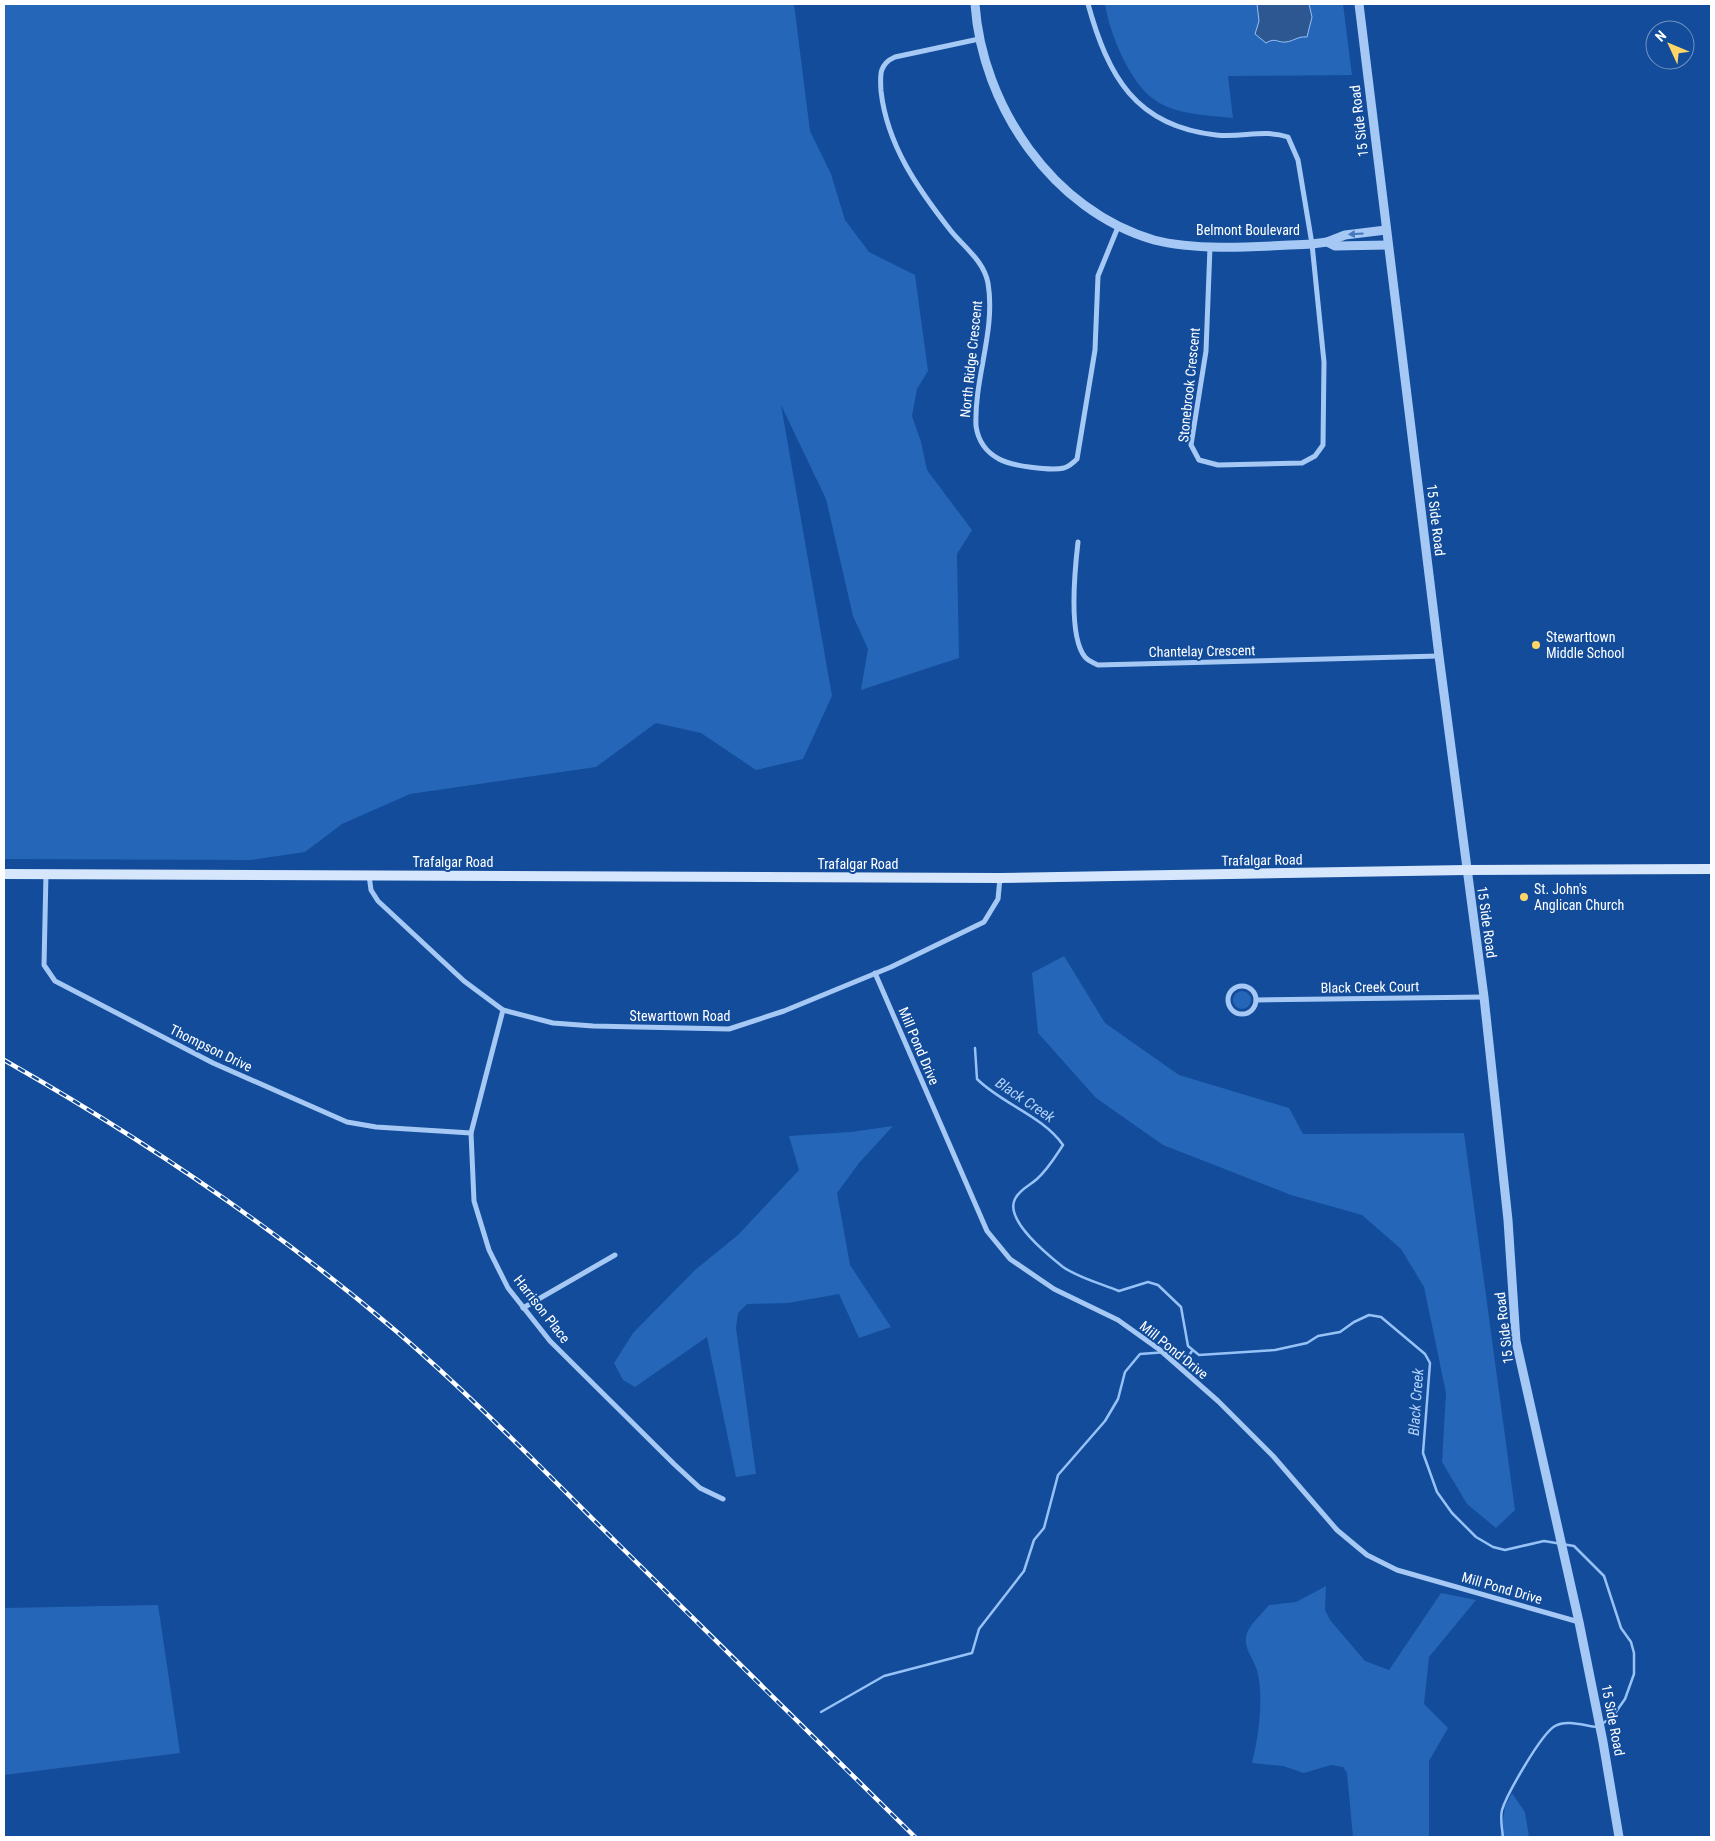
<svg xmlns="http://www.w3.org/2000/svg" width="1715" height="1841" font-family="'Roboto Condensed',sans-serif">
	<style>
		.green { fill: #2566b8 }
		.water { fill: #2c5790; stroke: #97c2f7 }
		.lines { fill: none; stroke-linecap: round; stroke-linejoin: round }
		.stream { stroke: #97c2f7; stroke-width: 2.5 }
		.minor { stroke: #a5c8f4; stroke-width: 5 }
		.tertiary { stroke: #a5c8f4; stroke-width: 9 }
		.secondary { stroke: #d5e6fd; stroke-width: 10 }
		.rail-casing { stroke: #fff; stroke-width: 4.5 }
		.rail { stroke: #124c9a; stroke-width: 2.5; stroke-dasharray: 8; stroke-linecap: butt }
		.oneway { fill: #4577ba }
		.poi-dot { fill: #ffd568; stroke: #124c9a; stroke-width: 2 }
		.labels { text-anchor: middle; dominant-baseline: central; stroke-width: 4; stroke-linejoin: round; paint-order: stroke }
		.street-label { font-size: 14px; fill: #fff; stroke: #124c9a }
		.poi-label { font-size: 14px; fill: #fff; stroke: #124c9a; text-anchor: start }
		.water-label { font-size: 15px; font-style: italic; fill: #b2d2fa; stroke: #124c9a }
	</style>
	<rect width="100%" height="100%" fill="#124c9a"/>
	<!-- green -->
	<g class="green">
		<path d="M 4,4 L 794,4 L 810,131 L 831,174 L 845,220 L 869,252 L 915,275 L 928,371 L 917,389 L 912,416 L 921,442 L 927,470 L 972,530 L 957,554 L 959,658 L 861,690 L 868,649 L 853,616 L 826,499 L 781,405 L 832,696 L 803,759 L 756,770 L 701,733 L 656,723 L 596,767 L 410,794 L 342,824 L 305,852 L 250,860 L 4,859 Z"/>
		<path d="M 1105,4 L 1343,4 L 1352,75 L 1228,76 L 1233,118 C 1207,115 1176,115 1155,100 C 1130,84 1109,32 1105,4 Z"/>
		<path d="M 1064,956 L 1105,1023 L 1179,1075 L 1289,1108 L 1303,1134 L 1464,1133 L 1515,1510 L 1496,1528 L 1467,1504 L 1442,1462 L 1446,1393 L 1424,1287 L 1401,1249 L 1362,1215 L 1291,1195 L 1163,1145 L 1096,1098 L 1038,1033 L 1032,973 Z"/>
		<circle cx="1242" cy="1000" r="9"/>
		<path d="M 893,1126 L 859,1163 L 837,1193 L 850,1265 L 891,1327 L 859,1338 L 839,1294 L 788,1303 L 747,1304 L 738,1313 L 736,1328 L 756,1474 L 736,1477 L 707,1337 L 635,1387 L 623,1380 L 614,1363 L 633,1333 L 695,1270 L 738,1235 L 799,1170 L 789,1136 L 851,1132 Z"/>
		<path d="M 1326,1586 L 1325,1610 L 1330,1620 L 1365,1661 L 1389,1670 L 1441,1593 L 1476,1600 L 1429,1657 L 1424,1704 L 1448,1728 L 1429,1761 L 1429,1837 L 1353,1837 L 1347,1773 L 1343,1767 L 1331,1765 L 1304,1773 L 1283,1766 L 1252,1763 C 1259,1735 1264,1697 1257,1670 C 1253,1657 1242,1647 1247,1633 C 1251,1623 1263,1613 1269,1605 L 1296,1602 Z"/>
		<path d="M 158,1605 L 180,1753 L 4,1775 L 4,1608 Z"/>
		<path d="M 1512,1793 L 1525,1812 L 1529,1837 L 1500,1837 L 1505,1807 Z"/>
	</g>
	<!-- water -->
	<path class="water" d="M 1257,4 L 1309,4 L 1312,17 L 1307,37 C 1298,36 1294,41 1286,42 C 1277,43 1276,37 1266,43 L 1255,34 L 1259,21 Z"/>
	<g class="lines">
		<!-- stream -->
		<g class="stream">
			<path d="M 975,1048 L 977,1079 C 1002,1104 1043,1116 1063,1145 C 1055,1157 1048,1169 1037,1179 C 1029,1186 1020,1189 1015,1199 C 1004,1220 1048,1255 1063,1267 C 1079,1278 1102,1284 1119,1291 L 1148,1282 L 1158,1285 L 1181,1307 L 1188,1346 L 1199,1355 L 1275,1350 L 1307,1343 L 1318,1336 L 1340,1332 L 1354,1322 L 1369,1315 L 1381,1317 L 1425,1354 L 1430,1363 L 1423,1453 L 1437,1492 L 1452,1513 L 1476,1537 L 1493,1547 L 1505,1550 L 1544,1541 L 1574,1546 L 1604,1576 L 1621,1628 L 1631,1642 L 1634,1653 L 1634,1674 L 1625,1699 L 1613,1716 L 1602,1724"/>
			<path d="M 821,1712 L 884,1676 L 972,1653 L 979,1629 L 1024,1571 L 1034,1540 L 1044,1528 L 1058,1475 L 1105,1421 L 1118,1399 L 1125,1372 L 1140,1354 L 1167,1352 L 1188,1357 L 1192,1351"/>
			<path d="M 1503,1837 C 1502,1829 1500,1818 1502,1810 C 1507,1794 1541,1734 1555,1726 C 1567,1719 1585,1726 1597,1727"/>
		</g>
		<!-- minor -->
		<g class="minor">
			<path d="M 1088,4 C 1108,76 1135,126 1216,135 C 1241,138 1264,129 1288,137 L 1298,160 L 1312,244 L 1324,362 L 1323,445 L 1315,456 L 1302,463 L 1218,465 L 1199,460 L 1191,445 L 1206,351 L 1210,247"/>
			<path d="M 979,39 L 895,57 C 879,64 880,75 881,91 C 887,145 918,189 951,231 C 964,247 984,261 988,283 C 996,331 974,378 976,426 C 978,440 986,452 999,459 C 1011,466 1051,471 1064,468 C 1070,466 1073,463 1077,459 L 1095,350 L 1098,276 L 1118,227"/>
			<path d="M 1078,542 C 1075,568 1068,636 1085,657 C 1088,661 1094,663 1098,665 L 1439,656"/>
			<path d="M 46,874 L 44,965 L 55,981 L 213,1063 L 347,1122 L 376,1127 L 471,1133"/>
			<path d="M 369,875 L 371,890 L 378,901 L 464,981 L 503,1010 L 553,1023 L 593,1026 L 729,1029 L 784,1011 L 891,967 L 984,922 L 998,899 L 1000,878"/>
			<path d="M 875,973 L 987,1231 L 1010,1259 L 1054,1289 L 1118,1320 L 1160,1350 L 1218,1401 L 1273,1456 L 1337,1530 L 1367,1555 L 1397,1570 L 1579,1622"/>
			<circle cx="1242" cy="1000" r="14"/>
			<path d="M 1256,1000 L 1484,997"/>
			<path d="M 503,1010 L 471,1133 L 474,1201 L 489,1250 L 508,1288 L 550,1341 L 674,1464 L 700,1488 L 723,1499"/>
			<path d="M 523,1308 L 615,1255"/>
		</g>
		<!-- tertiary -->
		<g class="tertiary">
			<path d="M 975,4 C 982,106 1053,211 1154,240 C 1200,252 1265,246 1312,244 L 1327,242 L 1345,235 L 1386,230"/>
			<path d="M 1359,4 L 1439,656 L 1484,997 L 1508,1220 L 1516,1341 L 1579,1622 L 1603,1742 L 1619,1837"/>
			<path d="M 1327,242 L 1335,246 L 1388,245"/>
		</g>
		<!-- secondary -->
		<path class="secondary" d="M 4,874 L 1000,878 L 1466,870 L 1711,869"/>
		<!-- rail casing -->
		<g class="rail-casing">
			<path id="rail" d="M 4,1060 C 143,1139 274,1227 396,1331 C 474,1398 545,1472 618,1544 C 717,1642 816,1740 915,1837"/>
		</g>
		<!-- rail -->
		<use href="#rail" class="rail"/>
	</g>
	<!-- one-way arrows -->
	<defs><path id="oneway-solid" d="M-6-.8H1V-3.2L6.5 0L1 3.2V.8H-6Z" transform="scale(1.25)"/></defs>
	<use class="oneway" href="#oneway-solid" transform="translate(1356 234) rotate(176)"/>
	<!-- markers -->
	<g class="poi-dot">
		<circle cx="1536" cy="645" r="5"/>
		<circle cx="1524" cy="897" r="5"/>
	</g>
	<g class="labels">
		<!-- street labels -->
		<g class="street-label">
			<text transform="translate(1359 121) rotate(-97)">15 Side Road</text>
			<text x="1248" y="230">Belmont Boulevard</text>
			<text transform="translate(971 359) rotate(-84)">North Ridge Crescent</text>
			<text transform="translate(1189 385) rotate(-84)">Stonebrook Crescent</text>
			<text transform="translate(1436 520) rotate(83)">15 Side Road</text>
			<text transform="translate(1202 651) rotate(-1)">Chantelay Crescent</text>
			<text transform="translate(1262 860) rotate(-1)">Trafalgar Road</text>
			<text x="453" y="862">Trafalgar Road</text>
			<text x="858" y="864">Trafalgar Road</text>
			<text transform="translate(1487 922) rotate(82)">15 Side Road</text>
			<text transform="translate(1370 987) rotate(-1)">Black Creek Court</text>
			<text x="680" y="1016">Stewarttown Road</text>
			<text transform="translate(919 1046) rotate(67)">Mill Pond Drive</text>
			<text transform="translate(211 1048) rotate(26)">Thompson Drive</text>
			<text transform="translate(542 1309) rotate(52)">Harrison Place</text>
			<text transform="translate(1504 1328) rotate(-97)">15 Side Road</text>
			<text transform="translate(1174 1350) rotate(39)">Mill Pond Drive</text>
			<text transform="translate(1502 1588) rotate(16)">Mill Pond Drive</text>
			<text transform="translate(1613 1720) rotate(79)">15 Side Road</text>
		</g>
		<!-- poi labels -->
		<g class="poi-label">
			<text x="1546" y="637">Stewarttown<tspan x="1546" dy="16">Middle School</tspan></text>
			<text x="1534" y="889">St. John's<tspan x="1534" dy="16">Anglican Church</tspan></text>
		</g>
		<!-- water labels -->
		<g class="water-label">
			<text transform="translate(1025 1100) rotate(34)">Black Creek</text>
			<text transform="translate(1416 1402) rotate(-86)">Black Creek</text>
		</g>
	</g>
	<!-- border -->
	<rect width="1715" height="1841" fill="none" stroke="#ffffff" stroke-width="10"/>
	<!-- north arrow -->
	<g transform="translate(1670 45) rotate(314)"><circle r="24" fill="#124c9a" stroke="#7194c2"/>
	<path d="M0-4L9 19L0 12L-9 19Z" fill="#ffd568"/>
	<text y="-8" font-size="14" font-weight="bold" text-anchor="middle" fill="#ffffff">N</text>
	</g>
</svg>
